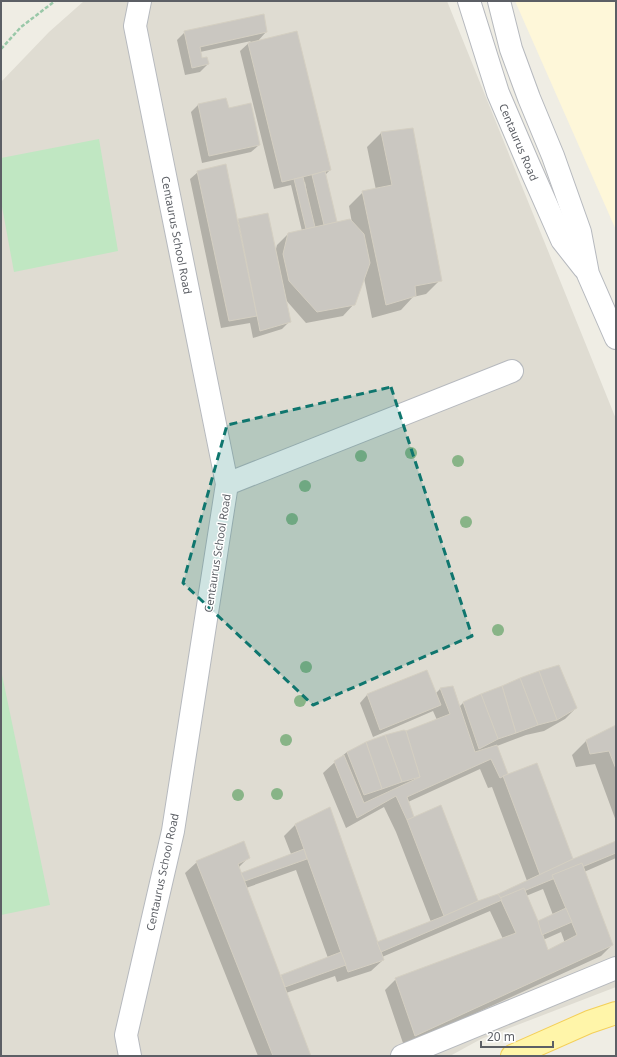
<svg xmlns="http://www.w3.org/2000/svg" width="617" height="1057" font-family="'Noto Sans',sans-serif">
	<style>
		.commercial { fill: #fef7d9 }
		.education { fill: #dfdcd2 }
		.green { fill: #c0e7c2 }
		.shadow { fill: #0003; fill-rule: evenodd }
		.building { fill: #cac7c1; stroke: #d4cfc2 }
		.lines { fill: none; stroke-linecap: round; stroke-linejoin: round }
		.minor-casing { stroke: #b6b9be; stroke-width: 24 }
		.major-casing { stroke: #f4cf58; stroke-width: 24 }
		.path { stroke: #99c8a8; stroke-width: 2.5; stroke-dasharray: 4 2; stroke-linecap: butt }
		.minor { stroke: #fff; stroke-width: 22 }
		.major { stroke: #fff5a9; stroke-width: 22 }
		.tree { fill: #88b487 }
		.marked { fill: #0f766e; fill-opacity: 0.2; stroke: #0f766e; stroke-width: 3; stroke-dasharray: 8 5; stroke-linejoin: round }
		.labels { text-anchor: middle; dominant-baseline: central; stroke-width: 3; stroke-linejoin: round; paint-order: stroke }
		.street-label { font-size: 11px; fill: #5c5f65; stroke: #fff }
	</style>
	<rect width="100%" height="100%" fill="#efede4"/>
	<!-- commercial -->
	<path class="commercial" d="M 515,1 L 616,1 L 616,230 Z"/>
	<!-- education -->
	<path class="education" d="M 84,1 L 447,1 L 616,419 L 616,987 L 481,1039 L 450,1056 L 1,1056 L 1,82 L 49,32 Z"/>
	<!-- green -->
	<g class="green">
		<path d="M 99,139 L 118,251 L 14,272 L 1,201 L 1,158 Z"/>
		<path d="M 1,670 L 50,905 L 1,915 Z"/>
	</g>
	<!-- shadow -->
	<g class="shadow">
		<path d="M 185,32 L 266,32 L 257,42 L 330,170 L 325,175 L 334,224 L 352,223 L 349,206 L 363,192 L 376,190 L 367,147 L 381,133 L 412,129 L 440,280 L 426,294 L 413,297 L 401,310 L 372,318 L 364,278 L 354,304 L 343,316 L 306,323 L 285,299 L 290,321 L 282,329 L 253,338 L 250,323 L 221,328 L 190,179 L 198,172 L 237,220 L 267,214 L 275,253 L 277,245 L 288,234 L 302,231 L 291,185 L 274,189 L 240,51 L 251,41 L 200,52 L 201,59 L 208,64 L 200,72 L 185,75 L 177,40 ZM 303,182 L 305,182 L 307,193 L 305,194 Z"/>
		<path d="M 198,105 L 228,109 L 259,145 L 251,152 L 202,163 L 191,112 Z"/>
		<path d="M 452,688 L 459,707 L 463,703 L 576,708 L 565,719 L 544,731 L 526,735 L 497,746 L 507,776 L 572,860 L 616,842 L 616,858 L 584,872 L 612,945 L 601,956 L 404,1046 L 385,990 L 396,979 L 503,939 L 490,911 L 382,957 L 383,960 L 371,971 L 337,982 L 335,976 L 286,993 L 310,1056 L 258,1056 L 185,873 L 197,862 L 249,857 L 238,868 L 240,874 L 291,854 L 284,836 L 295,825 L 329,808 L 377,943 L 431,922 L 396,832 L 384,807 L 346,828 L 323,773 L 335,762 L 347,752 L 437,720 L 433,711 L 373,737 L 360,703 L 367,695 L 435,694 L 440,689 ZM 480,769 L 488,788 L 492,787 L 527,881 L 499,895 L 477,902 L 414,819 L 408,802 ZM 296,870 L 328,958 L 280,977 L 246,888 ZM 543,889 L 553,915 L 537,922 L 526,896 ZM 561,932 L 565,943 L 547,952 L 543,940 Z"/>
		<path d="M 616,726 L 616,821 L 595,764 L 576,767 L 572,755 L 586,741 Z"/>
	</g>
	<!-- building -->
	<g class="building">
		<path d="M 264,14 L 267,32 L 200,47 L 202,58 L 207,57 L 209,64 L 192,68 L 184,31 Z"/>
		<path d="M 297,31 L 331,170 L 282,182 L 248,43 Z"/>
		<path d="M 226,98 L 229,108 L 251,103 L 260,145 L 209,156 L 198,104 Z"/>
		<path d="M 413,128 L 442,281 L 415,286 L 416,296 L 386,305 L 362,191 L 392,185 L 381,132 Z"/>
		<path d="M 226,164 L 257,316 L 229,321 L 197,171 Z"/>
		<path d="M 325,171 L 337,222 L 324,225 L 312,175 Z"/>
		<path d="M 303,177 L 315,227 L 306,229 L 294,179 Z"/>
		<path d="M 268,213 L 291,322 L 260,331 L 238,219 Z"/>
		<path d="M 350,219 L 364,234 L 370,263 L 355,305 L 317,312 L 289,281 L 283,254 L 288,233 Z"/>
		<path d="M 559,665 L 577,708 L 557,720 L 539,671 Z"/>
		<path d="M 427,670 L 441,705 L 380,730 L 367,694 Z"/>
		<path d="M 539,671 L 557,720 L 538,725 L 520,678 Z"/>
		<path d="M 520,678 L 538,725 L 516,733 L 502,686 Z"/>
		<path d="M 453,686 L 475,752 L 497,745 L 508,774 L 500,778 L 491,759 L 407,797 L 414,817 L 407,820 L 396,796 L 357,818 L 334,761 L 344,755 L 364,803 L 420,777 L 406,731 L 450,714 L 440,688 Z"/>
		<path d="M 502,686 L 516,733 L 498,739 L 481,694 Z"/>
		<path d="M 481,694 L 498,739 L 479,749 L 463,702 Z"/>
		<path d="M 616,725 L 616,769 L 609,751 L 590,754 L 586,740 Z"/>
		<path d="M 404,730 L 406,731 L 420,777 L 402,782 L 385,735 Z"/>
		<path d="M 385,735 L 402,782 L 382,789 L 366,742 Z"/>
		<path d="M 366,742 L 382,789 L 364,795 L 347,752 Z"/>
		<path d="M 537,763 L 573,859 L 540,875 L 503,776 Z"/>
		<path d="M 441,805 L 478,901 L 444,916 L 407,820 Z"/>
		<path d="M 330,807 L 384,960 L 348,972 L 295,824 Z"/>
		<path d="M 244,841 L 250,858 L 238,864 L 311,1056 L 273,1056 L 196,861 Z"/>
		<path d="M 616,841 L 616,853 L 502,900 L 498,894 L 573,859 Z"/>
		<path d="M 304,849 L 307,859 L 245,881 L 241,873 Z"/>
		<path d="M 582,863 L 613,945 L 415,1036 L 395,978 L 516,933 L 500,898 L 524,888 L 538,921 L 548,950 L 577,935 L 552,875 Z"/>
		<path d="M 498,894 L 502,900 L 381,952 L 377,942 L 444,916 L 478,901 Z"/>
		<path d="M 566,908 L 572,922 L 542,935 L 538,921 Z"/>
		<path d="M 341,952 L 346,965 L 285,987 L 281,975 Z"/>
	</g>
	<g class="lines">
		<!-- minor casing -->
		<g class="minor-casing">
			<g id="minor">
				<path d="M 469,1 L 498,93 L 528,163 L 562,240 L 584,268"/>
				<path d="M 499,1 L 511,49 L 529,98 L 553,156 L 580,232 L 588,274 L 616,338"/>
				<path d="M 227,484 L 512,371"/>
				<path d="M 130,1056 L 126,1035 L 173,831 L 227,484 L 139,46 L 135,26 L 140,1"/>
				<path d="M 402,1056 L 616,968"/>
			</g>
		</g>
		<!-- major casing -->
		<g class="major-casing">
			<path id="major" d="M 512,1056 L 589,1022 L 616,1013"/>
		</g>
		<!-- path -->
		<path class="path" d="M 1,49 L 21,27 L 55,1"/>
		<!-- minor -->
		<use href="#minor" class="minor"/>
		<!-- major -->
		<use href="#major" class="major"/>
	</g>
	<!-- trees -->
	<g class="tree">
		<circle cx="411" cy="453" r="6"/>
		<circle cx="361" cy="456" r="6"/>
		<circle cx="458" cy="461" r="6"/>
		<circle cx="305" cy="486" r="6"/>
		<circle cx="292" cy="519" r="6"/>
		<circle cx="466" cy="522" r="6"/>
		<circle cx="498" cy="630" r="6"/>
		<circle cx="306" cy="667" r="6"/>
		<circle cx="300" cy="701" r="6"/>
		<circle cx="286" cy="740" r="6"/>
		<circle cx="277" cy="794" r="6"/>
		<circle cx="238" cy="795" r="6"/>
	</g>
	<!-- marked area -->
	<path class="marked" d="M 391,387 L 472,636 L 313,705 L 183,583 L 227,425 Z"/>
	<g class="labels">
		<!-- street labels -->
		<g class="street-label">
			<text transform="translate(519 142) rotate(67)">Centaurus Road</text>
			<text transform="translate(177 235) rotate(79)">Centaurus School Road</text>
			<text transform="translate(217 553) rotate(-81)">Centaurus School Road</text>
			<text transform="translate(162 872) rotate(-78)">Centaurus School Road</text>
		</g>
	</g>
	<!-- border -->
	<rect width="617" height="1057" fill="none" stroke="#5c5f65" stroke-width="4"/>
	<!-- scale -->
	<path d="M481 1041v6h72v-6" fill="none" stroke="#5c5f65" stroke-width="2"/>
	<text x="487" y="1041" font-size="12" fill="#5c5f65" stroke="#ffffff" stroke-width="3" paint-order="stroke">20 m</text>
</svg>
